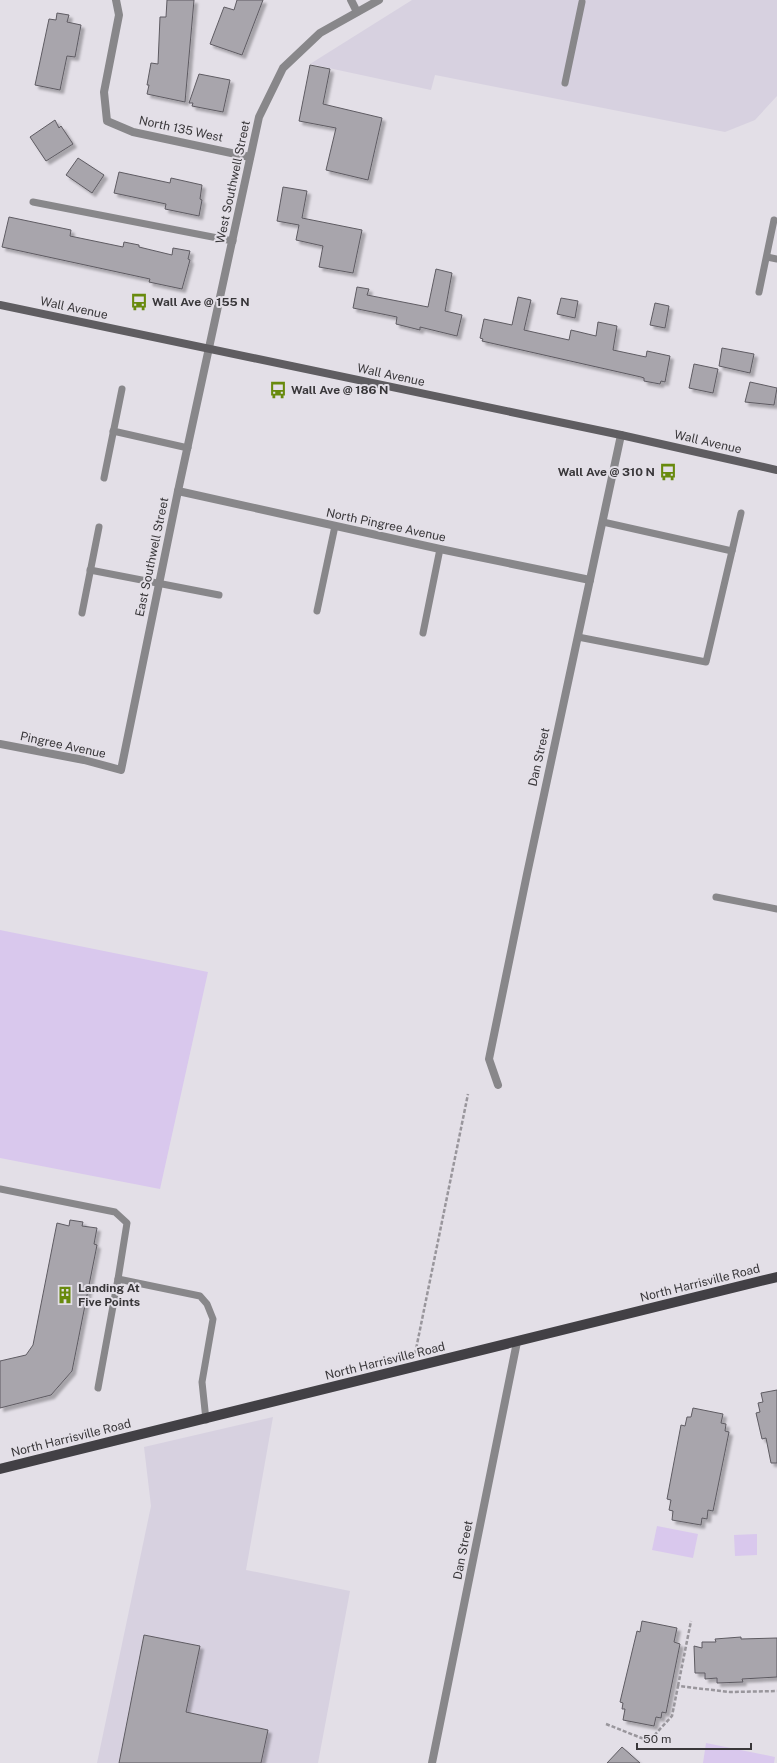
<svg xmlns="http://www.w3.org/2000/svg" width="777" height="1763" font-family="'Public Sans',sans-serif">
	<style>
		.built { fill: #d7d1e0 }
		.green { fill: #d9c8ed }
		.building { fill: #a8a5ac; stroke: #5e5b62; filter: url(#shadow) }
		.lines { fill: none; stroke-linecap: round; stroke-linejoin: round }
		.path { stroke: #99969c; stroke-width: 2.5; stroke-dasharray: 4 2; stroke-linecap: butt }
		.service { stroke: #88878a; stroke-width: 7 }
		.minor { stroke: #88878a; stroke-width: 8 }
		.secondary { stroke: #5f5d61; stroke-width: 8 }
		.primary { stroke: #424045; stroke-width: 10 }
		.labels { text-anchor: middle; dominant-baseline: central; stroke-width: 4; stroke-linejoin: round; paint-order: stroke }
		.street-label { font-size: 12px; fill: #39373a; stroke: #e3dfe7 }
		.poi-label { font-size: 12px; font-weight: bold; fill: #39373a; stroke: #e3dfe7; text-anchor: start }
	</style>
	<defs>
		<filter id="shadow"><feDropShadow dx="3.5" dy="3.5" stdDeviation="1" flood-color="#0004"/></filter>
	</defs>
	<rect width="100%" height="100%" fill="#e3dfe7"/>
	<!-- built -->
	<g class="built">
		<path d="M 412,0 L 777,0 L 777,96 L 755,120 L 725,132 L 435,75 L 431,90 L 310,64 Z"/>
		<path d="M 273,1417 L 246,1570 L 350,1591 L 318,1763 L 97,1763 L 151,1506 L 144,1447 Z"/>
	</g>
	<!-- green -->
	<g class="green">
		<path d="M 0,930 L 208,972 L 160,1189 L 0,1158 Z"/>
		<path d="M 657,1526 L 698,1534 L 693,1558 L 652,1550 Z"/>
		<path d="M 757,1534 L 757,1555 L 735,1556 L 734,1535 Z"/>
		<path d="M 706,1743 L 775,1757 L 774,1763 L 703,1763 Z"/>
	</g>
	<!-- building -->
	<g class="building">
		<path d="M 167,0 L 194,0 L 185,102 L 147,94 L 149,85 L 147,85 L 151,63 L 158,64 L 160,17 L 166,17 Z"/>
		<path d="M 237,0 L 263,0 L 242,55 L 210,44 L 224,7 L 234,10 Z"/>
		<path d="M 57,13 L 69,15 L 67,22 L 81,25 L 75,57 L 67,56 L 60,90 L 35,85 L 49,19 L 56,20 Z"/>
		<path d="M 310,65 L 330,69 L 323,104 L 382,118 L 368,180 L 326,170 L 336,128 L 299,121 Z"/>
		<path d="M 199,74 L 230,80 L 223,112 L 192,106 L 193,103 L 189,103 Z"/>
		<path d="M 55,120 L 59,128 L 61,126 L 73,144 L 46,161 L 30,137 Z"/>
		<path d="M 78,158 L 104,175 L 92,193 L 66,175 Z"/>
		<path d="M 119,172 L 170,183 L 171,178 L 202,185 L 200,199 L 202,200 L 199,216 L 165,209 L 166,204 L 114,193 Z"/>
		<path d="M 283,187 L 307,191 L 302,218 L 362,230 L 353,273 L 319,267 L 323,246 L 296,240 L 299,225 L 277,221 Z"/>
		<path d="M 9,217 L 71,230 L 70,236 L 123,247 L 124,242 L 139,245 L 139,247 L 172,255 L 173,248 L 190,251 L 188,259 L 190,260 L 182,289 L 149,282 L 150,279 L 2,247 Z"/>
		<path d="M 436,269 L 452,273 L 445,311 L 462,315 L 457,336 L 420,327 L 420,330 L 396,324 L 397,317 L 353,308 L 357,287 L 369,289 L 367,295 L 428,307 Z"/>
		<path d="M 518,297 L 531,300 L 524,330 L 569,340 L 571,330 L 596,336 L 598,322 L 617,326 L 613,350 L 646,357 L 647,351 L 670,356 L 665,382 L 661,381 L 660,384 L 644,381 L 644,378 L 641,377 L 482,341 L 483,339 L 480,338 L 484,319 L 512,325 Z"/>
		<path d="M 561,298 L 578,301 L 575,318 L 557,314 Z"/>
		<path d="M 655,303 L 669,306 L 665,328 L 650,325 Z"/>
		<path d="M 722,348 L 754,354 L 750,373 L 719,366 Z"/>
		<path d="M 694,364 L 718,369 L 713,393 L 689,388 Z"/>
		<path d="M 750,382 L 777,388 L 774,405 L 745,402 Z"/>
		<path d="M 70,1220 L 83,1222 L 82,1226 L 97,1228 L 94,1244 L 97,1245 L 72,1371 L 51,1395 L 0,1408 L 0,1361 L 26,1355 L 33,1345 L 57,1223 L 69,1226 Z"/>
		<path d="M 777,1390 L 777,1463 L 771,1463 L 766,1438 L 762,1439 L 756,1413 L 760,1412 L 758,1403 L 763,1402 L 761,1393 Z"/>
		<path d="M 693,1408 L 723,1414 L 721,1423 L 726,1424 L 725,1431 L 729,1432 L 713,1511 L 708,1510 L 707,1519 L 702,1518 L 701,1525 L 672,1520 L 673,1511 L 669,1510 L 671,1500 L 667,1499 L 681,1425 L 685,1426 L 687,1417 L 691,1417 Z"/>
		<path d="M 642,1621 L 677,1628 L 674,1642 L 680,1644 L 666,1713 L 662,1712 L 661,1718 L 656,1717 L 654,1726 L 623,1720 L 625,1709 L 622,1709 L 623,1703 L 620,1702 L 637,1631 L 640,1632 Z"/>
		<path d="M 144,1635 L 200,1646 L 186,1712 L 268,1730 L 261,1763 L 119,1763 Z"/>
		<path d="M 741,1637 L 741,1639 L 777,1638 L 777,1677 L 742,1679 L 743,1682 L 717,1683 L 717,1678 L 705,1679 L 705,1673 L 695,1673 L 694,1646 L 702,1648 L 702,1642 L 716,1642 L 715,1639 Z"/>
		<path d="M 622,1747 L 640,1763 L 607,1763 Z"/>
	</g>
	<g class="lines">
		<!-- path -->
		<g class="path">
			<path d="M 415,1354 L 468,1094"/>
			<path d="M 678,1686 L 691,1621"/>
			<path d="M 606,1724 L 649,1741 L 672,1716 L 678,1686 L 730,1692 L 777,1691"/>
		</g>
		<!-- service -->
		<g class="service">
			<path d="M 565,83 L 582,2"/>
			<path d="M 33,202 L 233,241"/>
			<path d="M 767,257 L 777,259"/>
			<path d="M 759,292 L 774,220"/>
			<path d="M 113,431 L 188,448"/>
			<path d="M 104,478 L 122,389"/>
			<path d="M 732,551 L 741,513"/>
			<path d="M 90,570 L 219,595"/>
			<path d="M 317,611 L 335,526"/>
			<path d="M 82,613 L 99,527"/>
			<path d="M 423,633 L 440,549"/>
			<path d="M 578,637 L 706,662 L 732,551 L 603,522"/>
			<path d="M 716,897 L 777,909"/>
			<path d="M 0,1189 L 115,1212 L 127,1223 L 118,1279 L 200,1296 L 207,1304 L 213,1319 L 202,1382 L 206,1420"/>
			<path d="M 98,1388 L 118,1279"/>
		</g>
		<!-- minor -->
		<g class="minor">
			<path d="M 116,0 L 119,15 L 104,92 L 107,121 L 133,132 L 250,157"/>
			<path d="M 351,0 L 357,12"/>
			<path d="M 178,491 L 440,549 L 590,580"/>
			<path d="M 0,744 L 84,760 L 121,770 L 178,491 L 259,117 L 283,68 L 320,33 L 379,0"/>
			<path d="M 498,1085 L 489,1059 L 527,874 L 621,435"/>
			<path d="M 432,1763 L 517,1342"/>
		</g>
		<!-- secondary -->
		<path class="secondary" d="M 0,305 L 621,435 L 777,470"/>
		<!-- primary -->
		<path class="primary" d="M 0,1469 L 777,1277"/>
	</g>
	<!-- icons -->
	<defs>
		<g id="bus-bare" transform="scale(1.38)"><path d="M-5-6H5V4H4V6H2V4H-2V6H-4V4H-5ZM-3.5-4V0h7V-4ZM-3.5 1.2v1.5H-2V1.2ZM2 1.2v1.5H3.5V1.2Z" fill="#688a0d" stroke="#e3dfe7" stroke-width="2.5" paint-order="stroke"/></g>
		<g id="building-bare" transform="scale(1.38)"><path d="M-4-6H4V6H1V3H-1V6H-4ZM-2.5-4.3h1.7v1.8h-1.7ZM.8-4.3h1.7v1.8H.8ZM-2.5-1h1.7V.8h-1.7ZM.8-1h1.7V.8H.8Z" fill="#688a0d" stroke="#e3dfe7" stroke-width="2.5" paint-order="stroke"/></g>
	</defs>
	<g fill-rule="evenodd">
		<use href="#bus-bare" x="139" y="302"/>
		<use href="#bus-bare" x="278" y="390"/>
		<use href="#bus-bare" x="668" y="472"/>
		<use href="#building-bare" x="65" y="1295"/>
	</g>
	<g class="labels">
		<!-- street labels -->
		<g class="street-label">
			<text transform="translate(181 129) rotate(12)">North 135 West</text>
			<text transform="translate(233 182) rotate(-78)">West Southwell Street</text>
			<text transform="translate(74 308) rotate(12)">Wall Avenue</text>
			<text transform="translate(391 375) rotate(12)">Wall Avenue</text>
			<text transform="translate(708 442) rotate(13)">Wall Avenue</text>
			<text transform="translate(386 525) rotate(12)">North Pingree Avenue</text>
			<text transform="translate(152 557) rotate(-78)">East Southwell Street</text>
			<text transform="translate(63 745) rotate(12)">Pingree Avenue</text>
			<text transform="translate(539 757) rotate(-77)">Dan Street</text>
			<text transform="translate(700 1283) rotate(-14)">North Harrisville Road</text>
			<text transform="translate(385 1361) rotate(-14)">North Harrisville Road</text>
			<text transform="translate(71 1438) rotate(-14)">North Harrisville Road</text>
			<text transform="translate(463 1550) rotate(-79)">Dan Street</text>
		</g>
		<!-- poi labels -->
		<g class="poi-label">
			<text x="152" y="302">Wall Ave @ 155 N</text>
			<text x="291" y="390">Wall Ave @ 186 N</text>
			<text x="655" y="472" text-anchor="end">Wall Ave @ 310 N</text>
			<text x="78" y="1288">Landing At<tspan x="78" dy="14">Five Points</tspan></text>
		</g>
	</g>
	<!-- scale -->
	<path d="M637 1743v6h114v-6" fill="none" stroke="#39373a" stroke-width="2"/>
	<text x="643" y="1743" font-size="12" fill="#39373a" stroke="#e3dfe7" stroke-width="3" paint-order="stroke">50 m</text>
</svg>
